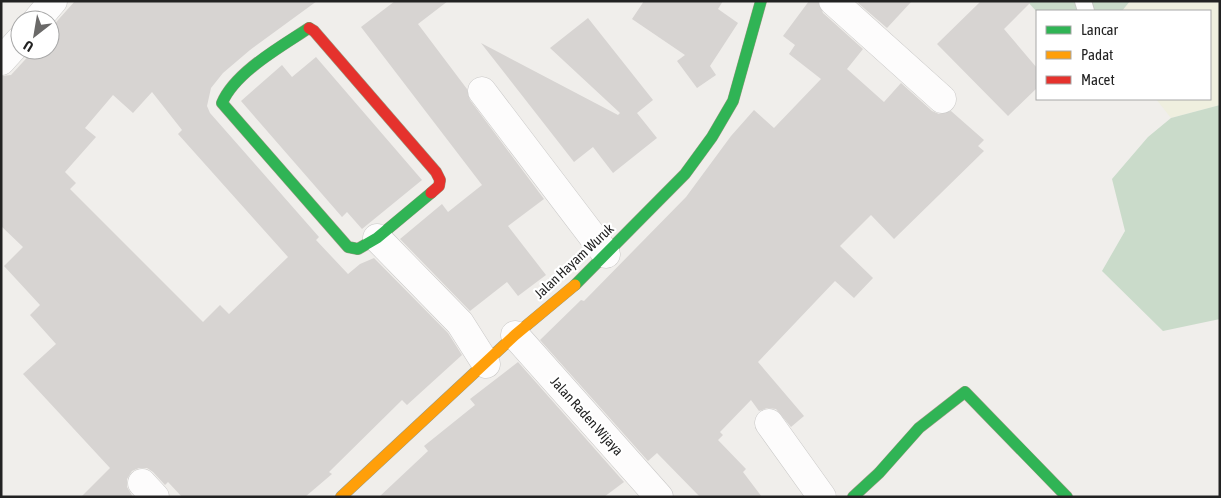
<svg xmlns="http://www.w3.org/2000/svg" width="1221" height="498" font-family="'Asap Condensed',sans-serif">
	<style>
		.farmland { fill: #efefdf }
		.cemetery { fill: #cadbca }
		.building { fill: #d7d4d2; fill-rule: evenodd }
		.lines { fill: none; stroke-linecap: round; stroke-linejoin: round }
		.lane-casing { stroke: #c9c8c7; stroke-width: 18 }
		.street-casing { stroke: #c9c8c7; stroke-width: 29 }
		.fast-casing { stroke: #999a82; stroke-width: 12 }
		.slow-casing { stroke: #999a82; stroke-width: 12 }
		.jam-casing { stroke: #999a82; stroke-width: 12 }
		.lane { stroke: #fdfcfc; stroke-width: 16 }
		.street { stroke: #fdfcfc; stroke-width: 28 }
		.fast { stroke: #30b455; stroke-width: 11 }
		.slow { stroke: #ff9f0a; stroke-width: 11 }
		.jam { stroke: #e5322d; stroke-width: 11 }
		.labels { text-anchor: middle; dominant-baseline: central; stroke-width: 4.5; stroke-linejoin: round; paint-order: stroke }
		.street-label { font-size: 14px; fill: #222; stroke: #fff }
	</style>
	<rect width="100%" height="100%" fill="#f0eeeb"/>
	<!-- farmland -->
	<path class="farmland" d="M 1130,1 L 1220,1 L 1220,105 L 1171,118 L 1156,99 L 1210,99 L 1210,11 L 1122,11 Z"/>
	<!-- cemetery -->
	<g class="cemetery">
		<path d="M 1027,1 L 1130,1 L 1122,11 L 1037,12 Z"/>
		<path d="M 1220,105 L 1220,319 L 1163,331 L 1102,271 L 1125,231 L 1112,179 L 1148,137 L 1171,118 Z"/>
	</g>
	<!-- building -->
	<g class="building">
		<path d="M 75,1 L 317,1 L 250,50 L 223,73 L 211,88 L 207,106 L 210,113 L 319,237 L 316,240 L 348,274 L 360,264 L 374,258 L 448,333 L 462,355 L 407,405 L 402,400 L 329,472 L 332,474 L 305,497 L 182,497 L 168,482 L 165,485 L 153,472 L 147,468 L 139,468 L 132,471 L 127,479 L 127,487 L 133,497 L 81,497 L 110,468 L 23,374 L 56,344 L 30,315 L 40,305 L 4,266 L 23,247 L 1,226 L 1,76 L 11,75 L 34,50 L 50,50 L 50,29 ZM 152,92 L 182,130 L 178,134 L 288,257 L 229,314 L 220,305 L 203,322 L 70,189 L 76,183 L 65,172 L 96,137 L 85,128 L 113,95 L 133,113 Z"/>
		<path d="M 395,1 L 448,1 L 418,24 L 467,89 L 470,100 L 544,199 L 508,226 L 546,275 L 518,296 L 507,282 L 470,311 L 400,239 L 442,204 L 448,212 L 482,185 L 361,27 Z"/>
		<path d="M 644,1 L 723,1 L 718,9 L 738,23 L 710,66 L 716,75 L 697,88 L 677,61 L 685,55 L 632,19 Z"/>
		<path d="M 809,1 L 818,1 L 823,13 L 863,49 L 847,69 L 884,102 L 901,83 L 932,111 L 939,114 L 951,111 L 984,140 L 978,146 L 984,151 L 894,239 L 871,215 L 840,246 L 873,278 L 854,298 L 835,281 L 758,362 L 804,416 L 791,427 L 776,409 L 767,408 L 759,411 L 751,400 L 720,432 L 723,435 L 718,440 L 746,469 L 743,472 L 762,497 L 700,497 L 657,453 L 648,461 L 540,340 L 581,300 L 584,301 L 686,197 L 731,136 L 754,110 L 774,128 L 821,79 L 789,54 L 795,45 L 783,36 Z"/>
		<path d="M 859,1 L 912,1 L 887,28 L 858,3 Z"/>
		<path d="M 981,1 L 1032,1 L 1004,29 L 1037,68 L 1037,88 L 1008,116 L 937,44 Z"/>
		<path d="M 588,18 L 653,100 L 637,113 L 657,138 L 613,173 L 593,147 L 574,162 L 481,43 L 618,115 L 620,113 L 550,48 Z"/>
		<path d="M 316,57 L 422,180 L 362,229 L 347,212 L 342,217 L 241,101 L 282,65 L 292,77 Z"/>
		<path d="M 518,362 L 624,482 L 604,497 L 379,497 L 428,451 L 424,446 L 475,405 L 470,399 Z"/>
	</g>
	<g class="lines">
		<!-- lane casing -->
		<g class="lane-casing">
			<path id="lane" d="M 1083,1 L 1086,11"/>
		</g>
		<!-- street casing -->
		<g class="street-casing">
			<g id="street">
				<path d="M 833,1 L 942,99"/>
				<path d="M 37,20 L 53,1"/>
				<path d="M 1,61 L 20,40"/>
				<path d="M 482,91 L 606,254"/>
				<path d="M 377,238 L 460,323 L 486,364"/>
				<path d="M 515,335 L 659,497"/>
				<path d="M 769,423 L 822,497"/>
				<path d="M 142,483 L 155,497"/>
			</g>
		</g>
		<!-- fast casing -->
		<g class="fast-casing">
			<g id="fast">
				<path d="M 309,28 C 282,46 235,72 222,103 L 348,247 L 358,249 L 377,238 L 431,193"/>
				<path d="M 575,285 L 685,174 L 712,137 L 733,101 L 761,1"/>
				<path d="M 853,497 L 879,473 L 919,428 L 965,392 L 1067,497"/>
			</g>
		</g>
		<!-- slow casing -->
		<g class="slow-casing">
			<path id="slow" d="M 341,497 L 515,335 L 575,285"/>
		</g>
		<!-- jam casing -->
		<g class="jam-casing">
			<path id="jam" d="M 309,28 L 314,31 L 436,172 L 440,180 L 439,186 L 431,193"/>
		</g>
		<!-- lane -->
		<use href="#lane" class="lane"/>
		<!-- street -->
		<use href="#street" class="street"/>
		<!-- fast -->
		<use href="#fast" class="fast"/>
		<!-- slow -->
		<use href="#slow" class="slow"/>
		<!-- jam -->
		<use href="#jam" class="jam"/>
	</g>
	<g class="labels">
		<!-- street labels -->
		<g class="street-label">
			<text transform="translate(574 261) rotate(-43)">Jalan Hayam Wuruk</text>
			<text transform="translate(587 416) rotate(48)">Jalan Raden Wijaya</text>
		</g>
	</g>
	<!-- border -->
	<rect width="1221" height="498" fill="none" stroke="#222222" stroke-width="5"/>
	<!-- legend -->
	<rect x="1036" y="10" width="175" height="90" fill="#ffffff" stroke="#a7a7a7"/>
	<rect x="1046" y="26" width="25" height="8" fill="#30b455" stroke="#a7a7a7"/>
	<text x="1081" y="35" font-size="15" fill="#222222">Lancar</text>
	<rect x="1046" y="51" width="25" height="8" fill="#ff9f0a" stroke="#a7a7a7"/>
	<text x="1081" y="60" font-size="15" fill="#222222">Padat</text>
	<rect x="1046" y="76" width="25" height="8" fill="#e5322d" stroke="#a7a7a7"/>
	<text x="1081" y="85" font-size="15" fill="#222222">Macet</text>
	<!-- north arrow -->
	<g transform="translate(35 35) rotate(211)"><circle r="24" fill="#ffffff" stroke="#a7a7a7"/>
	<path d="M0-4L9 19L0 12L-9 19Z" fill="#6a6968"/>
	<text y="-8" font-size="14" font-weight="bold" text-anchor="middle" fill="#222222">U</text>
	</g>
</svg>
